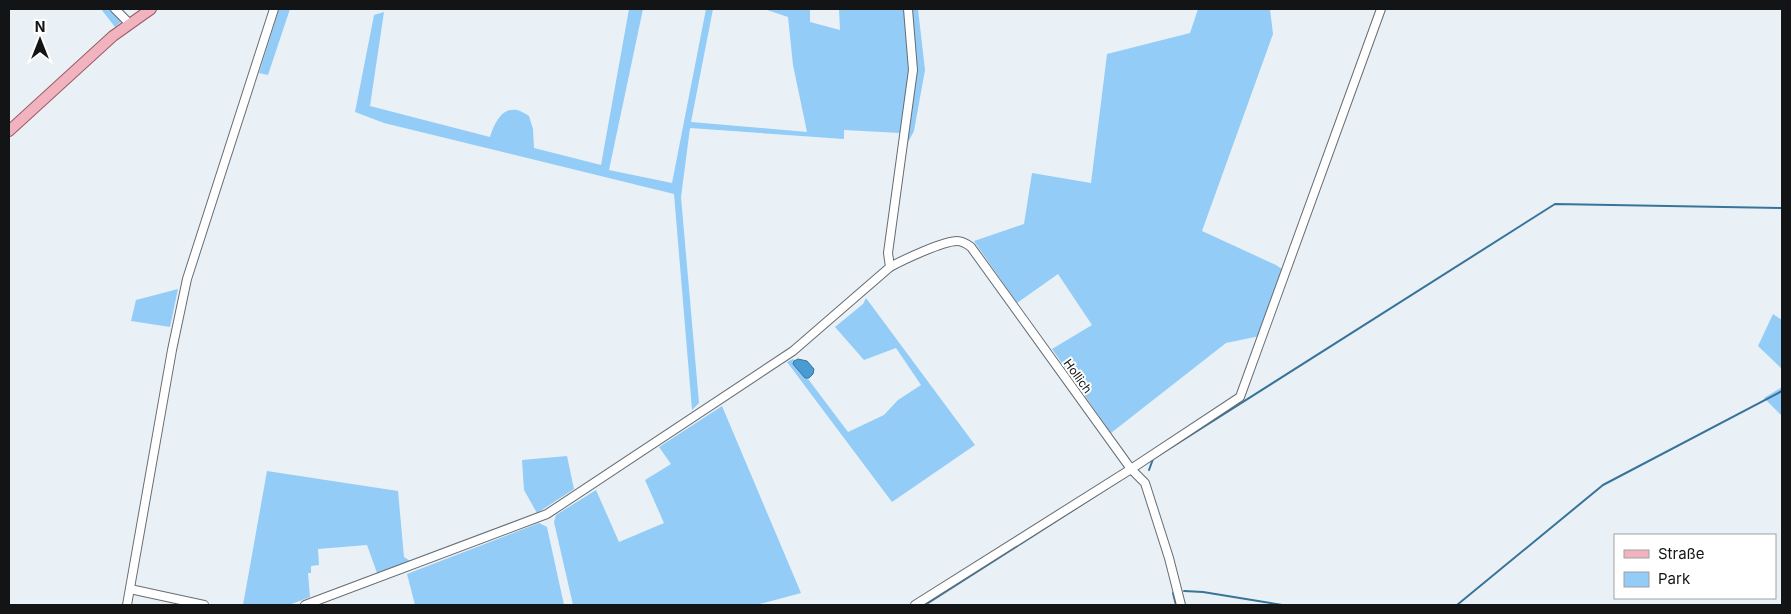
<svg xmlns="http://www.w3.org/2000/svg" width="1791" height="614" font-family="Inter,sans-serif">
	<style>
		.green { fill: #93ccf7 }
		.water { fill: #499cd3; stroke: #38739a }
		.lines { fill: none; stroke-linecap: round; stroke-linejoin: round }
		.stream { stroke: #38739a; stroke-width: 2 }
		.minor-casing { stroke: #676d72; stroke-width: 10 }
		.major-casing { stroke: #9d5b67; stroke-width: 12 }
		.minor { stroke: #fff; stroke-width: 8 }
		.major { stroke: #f1b3be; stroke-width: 10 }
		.labels { text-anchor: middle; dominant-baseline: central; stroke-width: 4; stroke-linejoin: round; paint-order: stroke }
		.street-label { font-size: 12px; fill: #121416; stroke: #fff }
	</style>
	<rect width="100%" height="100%" fill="#eaf1f6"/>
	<!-- green -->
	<g class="green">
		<path d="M 101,9 L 121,9 L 127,17 L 115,27 Z"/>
		<path d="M 279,9 L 290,9 L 268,75 L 259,73 Z"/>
		<path d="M 629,9 L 643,9 L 609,170 L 672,183 L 706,9 L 713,9 L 691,122 L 807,132 L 793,65 L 788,17 L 764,9 L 810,9 L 810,22 L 840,30 L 839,9 L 904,9 L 909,69 L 900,133 L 844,130 L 844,139 L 690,128 L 681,197 L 699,403 L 692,410 L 674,194 L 384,123 L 355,112 L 374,15 L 384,12 L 370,106 L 490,137 C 494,125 501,107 517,110 C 521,111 526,114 529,116 L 533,129 L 534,148 L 601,165 Z"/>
		<path d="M 911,9 L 918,9 L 925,70 L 914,131 L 906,146 L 917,69 Z"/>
		<path d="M 1198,9 L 1270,9 L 1273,34 L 1202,231 L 1276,265 L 1282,269 L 1260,336 L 1226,343 L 1111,433 L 1052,349 L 1092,325 L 1058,274 L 1017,303 L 974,241 L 1024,224 L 1032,173 L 1091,183 L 1107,54 L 1190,33 Z"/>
		<path d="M 178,289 L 170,327 L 131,321 L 136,300 Z"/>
		<path d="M 866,298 L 975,445 L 892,502 L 787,362 L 793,359 L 848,432 L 884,415 L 898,400 L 921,385 L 896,348 L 864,360 L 835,327 L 863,304 Z"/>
		<path d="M 1773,314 L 1782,320 L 1782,369 L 1758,346 Z"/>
		<path d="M 1782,387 L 1782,415 L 1781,415 L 1764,398 Z"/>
		<path d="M 722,406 L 801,593 L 756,605 L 573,605 L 554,522 L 556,515 L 596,490 L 619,542 L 664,523 L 645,480 L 671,464 L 659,447 Z"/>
		<path d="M 567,456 L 574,489 L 537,513 L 524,490 L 522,460 Z"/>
		<path d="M 267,471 L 398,491 L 404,557 L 410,561 L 377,573 L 367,545 L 318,549 L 319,565 L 311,566 L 311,573 L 308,573 L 310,597 L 289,605 L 243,605 Z"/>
		<path d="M 539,523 L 547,527 L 564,605 L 415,605 L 407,574 Z"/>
	</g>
	<!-- water -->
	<path class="water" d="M 798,359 L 807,361 L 814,369 L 813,374 L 809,378 L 805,378 L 793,364 L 794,361 Z"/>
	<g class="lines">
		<!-- stream -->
		<g class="stream">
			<path d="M 1149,470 L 1153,459 L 1555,204 L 1782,208"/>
			<path d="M 1184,591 L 1203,592 L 1282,605"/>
			<path d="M 1173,593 L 1176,605"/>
			<path d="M 925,605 L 1125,477"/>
			<path d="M 1457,605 L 1603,485 L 1782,391"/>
		</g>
		<!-- minor casing -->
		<g class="minor-casing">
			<g id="minor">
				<path d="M 115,9 L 129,23"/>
				<path d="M 890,267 C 903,260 943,241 957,241 C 963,241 967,244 971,247 L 1131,469 L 1145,483 L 1169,558 L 1181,605"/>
				<path d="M 130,589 L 204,605"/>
				<path d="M 127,605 L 172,350 L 187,279 L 274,9"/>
				<path d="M 305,605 L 547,514 L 793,351 L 890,267 L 888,253 L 913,70 L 908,9"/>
				<path d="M 915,605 L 1131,469 L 1240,397 L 1381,9"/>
			</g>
		</g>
		<!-- major casing -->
		<g class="major-casing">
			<path id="major" d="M 9,131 L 113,36 L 151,9"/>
		</g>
		<!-- minor -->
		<use href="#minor" class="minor"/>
		<!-- major -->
		<use href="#major" class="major"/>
	</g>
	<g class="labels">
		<!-- street labels -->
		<g class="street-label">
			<text transform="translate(1078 376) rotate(54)">Hollich</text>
		</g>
	</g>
	<!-- border -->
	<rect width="1791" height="614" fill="none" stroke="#121416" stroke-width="20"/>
	<!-- legend -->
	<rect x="1614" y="534" width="162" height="65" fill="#ffffff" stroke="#a0a1a2"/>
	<rect x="1624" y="550" width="25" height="8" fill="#f1b3be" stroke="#a0a1a2"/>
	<text x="1658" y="559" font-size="15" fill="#121416">Straße</text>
	<rect x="1624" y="572" width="25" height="15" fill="#93ccf7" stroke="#a0a1a2"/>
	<text x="1658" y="584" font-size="15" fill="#121416">Park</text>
	<!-- north arrow -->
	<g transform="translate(40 40)" stroke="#ffffff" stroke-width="4" paint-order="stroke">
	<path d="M0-4L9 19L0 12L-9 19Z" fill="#121416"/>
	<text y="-8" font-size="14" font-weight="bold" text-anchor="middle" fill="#121416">N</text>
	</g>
</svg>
